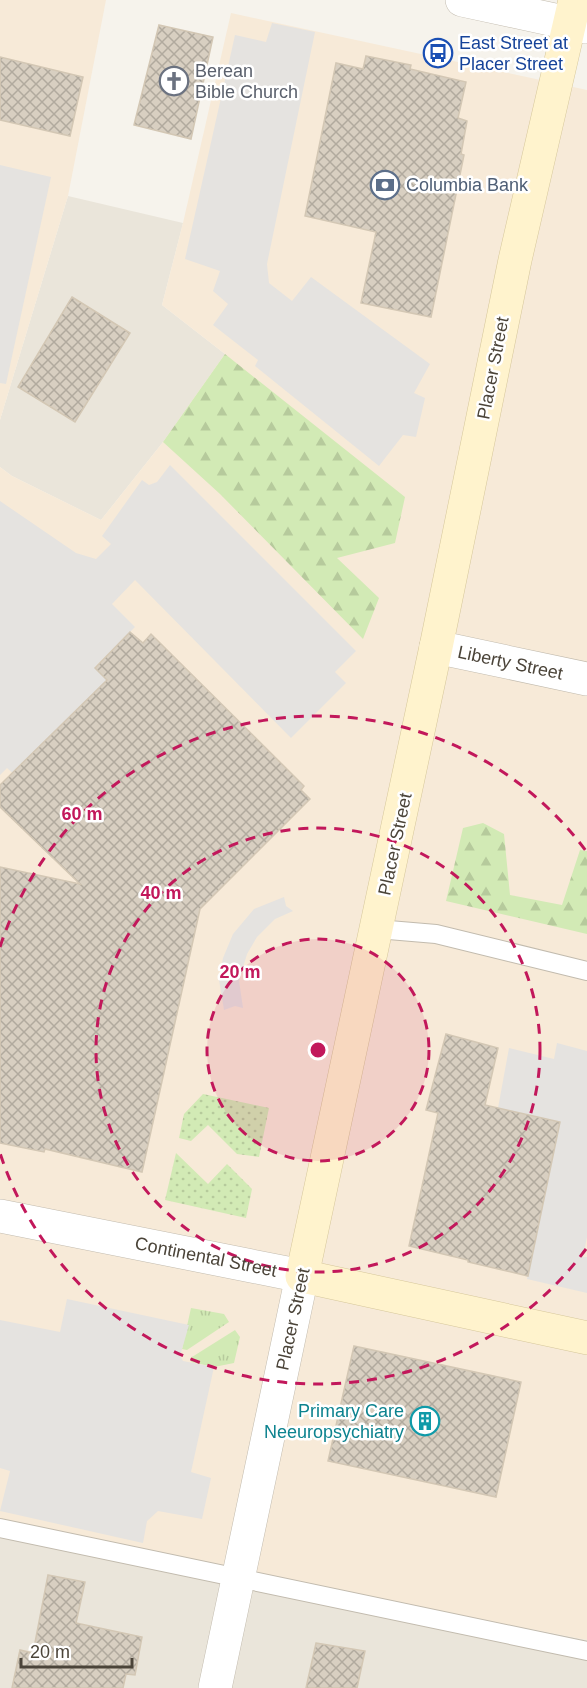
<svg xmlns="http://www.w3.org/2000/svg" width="587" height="1688" font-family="Arial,sans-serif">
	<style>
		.residential { fill: #eae5da }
		.commercial { fill: #f7ead8 }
		.grass { fill: url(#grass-tufts) }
		.forest { fill: url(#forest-firs) }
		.park { fill: url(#park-dots) }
		.parking { fill: #e5e3e0 }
		.building { fill: url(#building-cross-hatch); stroke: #d3c7b4; stroke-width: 1.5 }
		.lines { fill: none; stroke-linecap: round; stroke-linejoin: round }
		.service-casing { stroke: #c2bbae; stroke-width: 20 }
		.minor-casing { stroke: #c2bbae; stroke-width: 34 }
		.tertiary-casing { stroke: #c2bbae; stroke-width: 34 }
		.secondary-casing { stroke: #d6c79b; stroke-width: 34 }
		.service { stroke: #fff; stroke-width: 18 }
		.minor { stroke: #fff; stroke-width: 33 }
		.tertiary { stroke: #fff; stroke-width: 33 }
		.secondary { stroke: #fff3cd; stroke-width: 33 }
		.ring { fill: none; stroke: #c2185b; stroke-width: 3; stroke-dasharray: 10 8 }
		.labels { text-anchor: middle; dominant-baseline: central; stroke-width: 5; stroke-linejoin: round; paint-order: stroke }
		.transit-label { font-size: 18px; fill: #164399; stroke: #fff; text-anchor: start }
		.worship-label { font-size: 18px; fill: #5b616d; stroke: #fff; text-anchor: start }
		.service-label { font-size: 18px; fill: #4e5e75; stroke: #fff; text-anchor: start }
		.street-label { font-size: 18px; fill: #4b4439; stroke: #fff }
		.culture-label { font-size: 18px; fill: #0d838f; stroke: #fff; text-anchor: end }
		.centre { fill: #c2185b; stroke: #fff; stroke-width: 3 }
		.ring-label { font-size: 18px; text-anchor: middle; font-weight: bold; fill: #c2185b; stroke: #fff; stroke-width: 5; stroke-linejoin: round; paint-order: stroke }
	</style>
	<defs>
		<pattern id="grass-tufts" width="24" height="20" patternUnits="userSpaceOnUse" patternTransform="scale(1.5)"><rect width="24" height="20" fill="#d2eab5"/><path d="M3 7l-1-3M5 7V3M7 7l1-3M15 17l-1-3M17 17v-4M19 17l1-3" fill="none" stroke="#b6ca9c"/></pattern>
		<pattern id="forest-firs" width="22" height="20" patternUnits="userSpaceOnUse" patternTransform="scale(1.5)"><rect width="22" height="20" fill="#d2eab5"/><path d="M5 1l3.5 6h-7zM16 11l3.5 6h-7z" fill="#b6ca9c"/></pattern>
		<pattern id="park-dots" width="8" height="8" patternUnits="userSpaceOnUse" patternTransform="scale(1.5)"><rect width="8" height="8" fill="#d2eab5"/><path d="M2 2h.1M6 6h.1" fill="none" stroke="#b6ca9c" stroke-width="1.8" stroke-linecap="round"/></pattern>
		<pattern id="building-cross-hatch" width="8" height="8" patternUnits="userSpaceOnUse" patternTransform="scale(1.5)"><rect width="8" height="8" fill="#d8cfc1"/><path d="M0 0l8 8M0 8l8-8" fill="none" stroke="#b1aa9e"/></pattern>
	</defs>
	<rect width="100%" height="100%" fill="#f6f3ec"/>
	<!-- residential -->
	<g class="residential">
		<path d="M 68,196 L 183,223 L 162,305 L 225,354 L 163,442 L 101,520 L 12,476 L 0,467 L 0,420 Z"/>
		<path d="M 0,1519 L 191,1563 L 587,1640 L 587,1688 L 0,1688 Z"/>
	</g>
	<!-- commercial -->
	<g class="commercial">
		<path d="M 0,0 L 106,0 L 68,196 L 0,420 Z"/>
		<path d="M 231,13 L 587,90 L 587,1640 L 191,1563 L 0,1519 L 0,467 L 12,476 L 101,520 L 163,442 L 225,354 L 162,305 L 183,223 Z"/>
	</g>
	<!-- grass -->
	<g class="grass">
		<path d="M 191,1308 L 224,1314 L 229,1322 L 187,1350 L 182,1349 Z"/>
		<path d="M 235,1330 L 240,1337 L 234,1363 L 214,1367 L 191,1362 L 192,1357 Z"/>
	</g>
	<!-- forest -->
	<g class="forest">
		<path d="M 225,354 L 405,497 L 395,543 L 337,558 L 379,598 L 363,639 L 220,494 L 163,442 Z"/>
		<path d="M 483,823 L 504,834 L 510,895 L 562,905 L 580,850 L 587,851 L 587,934 L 446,901 L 463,828 Z"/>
	</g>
	<!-- park -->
	<g class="park">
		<path d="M 203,1094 L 269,1108 L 259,1157 L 237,1154 L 208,1125 L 191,1141 L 179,1138 L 184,1114 Z"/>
		<path d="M 176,1153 L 208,1184 L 227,1164 L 252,1189 L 246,1218 L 165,1200 Z"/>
	</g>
	<!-- parking -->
	<g class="parking">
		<path d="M 272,23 L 315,32 L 267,264 L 269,283 L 292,301 L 311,277 L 430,364 L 414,393 L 425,398 L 416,437 L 403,435 L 379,466 L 255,366 L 258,360 L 213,325 L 228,304 L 213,291 L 220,271 L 185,259 L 235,35 L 266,42 Z"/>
		<path d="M 0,165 L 51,177 L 6,384 L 0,383 Z"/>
		<path d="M 170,465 L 356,651 L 335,672 L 346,683 L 291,738 L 135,580 L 112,604 L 135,627 L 95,667 L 107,680 L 51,735 L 17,777 L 7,768 L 0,775 L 0,501 L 76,553 L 96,559 L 111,544 L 102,536 L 142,480 L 149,485 L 157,482 Z"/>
		<path d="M 284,897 L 286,906 L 293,911 L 275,919 L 257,937 L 247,954 L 239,981 L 243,1008 L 235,1006 L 224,1010 L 219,980 L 223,958 L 233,934 L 254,909 Z"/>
		<path d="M 557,1043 L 587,1051 L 587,1237 L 583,1257 L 587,1257 L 587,1293 L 527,1279 L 560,1122 L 498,1108 L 509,1048 L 554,1059 Z"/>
		<path d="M 67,1299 L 189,1325 L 180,1356 L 183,1361 L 214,1367 L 191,1472 L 211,1478 L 202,1519 L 158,1511 L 147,1521 L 143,1543 L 0,1511 L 10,1471 L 0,1468 L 0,1320 L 60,1332 Z"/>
	</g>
	<!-- building -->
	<g class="building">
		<path d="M 159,25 L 213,37 L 191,139 L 134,125 Z"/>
		<path d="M 366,56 L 411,65 L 410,69 L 466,82 L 458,118 L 467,121 L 461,154 L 464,155 L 431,317 L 361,303 L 376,232 L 305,216 L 336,63 L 363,69 Z"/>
		<path d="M 0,57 L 83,77 L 70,136 L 0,120 Z"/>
		<path d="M 72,297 L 130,333 L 75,422 L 18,387 Z"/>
		<path d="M 130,632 L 143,643 L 151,634 L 304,786 L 301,790 L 310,799 L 200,909 L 142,1172 L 45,1149 L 44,1152 L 0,1143 L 0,867 L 80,884 L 0,807 L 0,785 L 107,680 L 95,668 Z"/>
		<path d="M 446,1034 L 498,1048 L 485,1105 L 560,1122 L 528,1276 L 468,1262 L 468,1260 L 409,1246 L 438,1113 L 426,1110 Z"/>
		<path d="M 354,1346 L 521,1382 L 496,1497 L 328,1461 Z"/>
		<path d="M 48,1575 L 85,1582 L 76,1623 L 142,1637 L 135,1675 L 126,1674 L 123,1688 L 12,1688 L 20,1650 L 33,1653 Z"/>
		<path d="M 316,1643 L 365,1651 L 357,1688 L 306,1688 Z"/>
	</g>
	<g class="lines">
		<!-- service casing -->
		<g class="service-casing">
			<g id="service">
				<path d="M 377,929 L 436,934 L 587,971"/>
				<path d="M 0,1528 L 587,1651"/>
			</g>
		</g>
		<!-- minor casing -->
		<g class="minor-casing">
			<g id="minor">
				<path id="s1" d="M 436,647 L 587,679"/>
			</g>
		</g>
		<!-- tertiary casing -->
		<g class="tertiary-casing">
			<g id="tertiary">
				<path d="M 462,0 L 587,27"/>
				<path id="s2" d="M 0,1216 L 302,1276 L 215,1688"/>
			</g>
		</g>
		<!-- secondary casing -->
		<g class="secondary-casing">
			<path id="secondary" d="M 575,0 L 515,260 L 436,647 L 302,1276 L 587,1338"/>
		</g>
		<!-- service -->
		<use href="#service" class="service"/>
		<!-- minor -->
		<use href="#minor" class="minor"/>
		<!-- tertiary -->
		<use href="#tertiary" class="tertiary"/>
		<!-- secondary -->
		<use href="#secondary" class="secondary"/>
	</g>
	<!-- distance rings -->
	<circle cx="318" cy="1050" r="111" fill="#c2185b" fill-opacity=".12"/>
	<g class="ring">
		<circle cx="318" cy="1050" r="111"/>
		<circle cx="318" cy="1050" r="222"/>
		<path d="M586 1249A334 334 0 0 1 0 1153M0 947A334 334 0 0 1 586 851"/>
	</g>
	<!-- icons -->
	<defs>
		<g id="bus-ring" transform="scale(1.5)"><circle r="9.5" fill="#fff" stroke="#1a4fb4" stroke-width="1.5"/><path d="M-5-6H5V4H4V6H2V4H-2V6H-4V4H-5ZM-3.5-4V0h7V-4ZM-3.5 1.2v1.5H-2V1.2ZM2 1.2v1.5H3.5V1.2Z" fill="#1a4fb4"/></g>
		<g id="church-ring" transform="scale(1.5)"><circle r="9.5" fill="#fff" stroke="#6b7280" stroke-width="1.5"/><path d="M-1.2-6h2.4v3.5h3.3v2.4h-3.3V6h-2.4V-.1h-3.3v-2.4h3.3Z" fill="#6b7280"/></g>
		<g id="bank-ring" transform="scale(1.5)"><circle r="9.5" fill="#fff" stroke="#5c6f8a" stroke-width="1.5"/><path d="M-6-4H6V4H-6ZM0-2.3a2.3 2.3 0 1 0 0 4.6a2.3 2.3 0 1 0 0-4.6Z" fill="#5c6f8a"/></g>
		<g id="building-ring" transform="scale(1.5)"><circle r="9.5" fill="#fff" stroke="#0f9aa8" stroke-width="1.5"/><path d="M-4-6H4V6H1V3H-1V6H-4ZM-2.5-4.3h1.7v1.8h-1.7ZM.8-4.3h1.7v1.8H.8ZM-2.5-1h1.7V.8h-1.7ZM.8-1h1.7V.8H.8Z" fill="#0f9aa8"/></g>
	</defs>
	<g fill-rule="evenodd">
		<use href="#bus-ring" x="438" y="53"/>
		<use href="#church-ring" x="174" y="81"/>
		<use href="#bank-ring" x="385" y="185"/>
		<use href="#building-ring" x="425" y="1421"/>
	</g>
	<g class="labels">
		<!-- transit labels -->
		<g class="transit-label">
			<text x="459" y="43">East Street at<tspan x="459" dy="21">Placer Street</tspan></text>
		</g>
		<!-- worship labels -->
		<g class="worship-label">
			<text x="195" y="71">Berean<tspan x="195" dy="21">Bible Church</tspan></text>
		</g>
		<!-- service labels -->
		<g class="service-label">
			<text x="406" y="185">Columbia Bank</text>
		</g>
		<!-- street labels -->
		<g class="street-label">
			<text transform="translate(493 368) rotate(-79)">Placer Street</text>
			<text stroke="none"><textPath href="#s1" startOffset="76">Liberty Street</textPath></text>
			<text transform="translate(395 844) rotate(-78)">Placer Street</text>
			<text stroke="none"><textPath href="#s2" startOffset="210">Continental Street</textPath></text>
			<text transform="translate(293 1319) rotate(-78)">Placer Street</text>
		</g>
		<!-- culture labels -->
		<g class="culture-label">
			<text x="404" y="1411">Primary Care<tspan x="404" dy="21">Neeuropsychiatry</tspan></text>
		</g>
	</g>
	<circle cx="318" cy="1050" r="9" class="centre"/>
	<g class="ring-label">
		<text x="82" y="820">60 m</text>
		<text x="161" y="899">40 m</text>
		<text x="240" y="978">20 m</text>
	</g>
	<!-- scale -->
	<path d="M21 1658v9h111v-9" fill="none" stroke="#4b4439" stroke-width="3"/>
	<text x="30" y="1658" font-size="18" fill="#4b4439" stroke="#ffffff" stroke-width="4.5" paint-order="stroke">20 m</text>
</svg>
